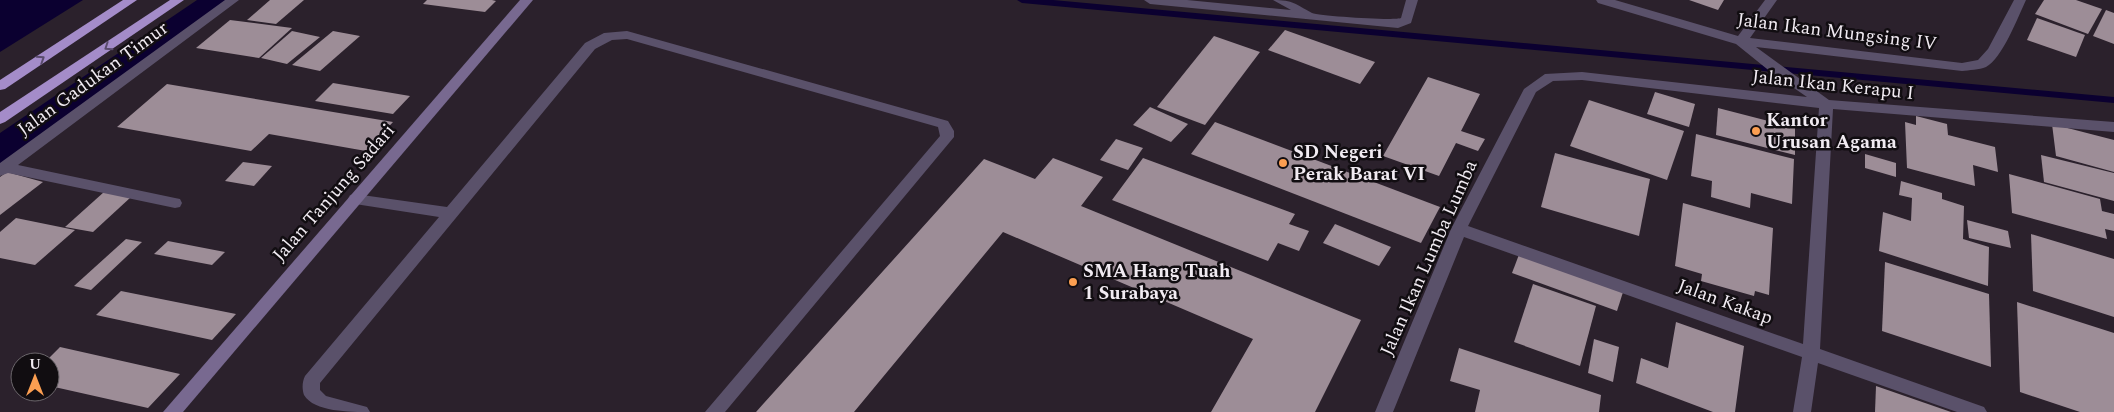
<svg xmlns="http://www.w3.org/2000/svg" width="2114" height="412" font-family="Spectral,serif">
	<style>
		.water { fill: #0b0030 }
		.pier { fill: #2b212c }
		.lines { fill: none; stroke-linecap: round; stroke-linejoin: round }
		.stream { fill: #0b0030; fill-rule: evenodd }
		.building { fill: #9d8d97 }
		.lane { fill: #5a516a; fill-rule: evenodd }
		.street { fill: #5a516a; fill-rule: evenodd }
		.secondary { fill: #786990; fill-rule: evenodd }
		.highway { fill: #a48cc9; fill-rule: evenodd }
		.oneway { stroke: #5a4c6d }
		.poi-dot { fill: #fb9e51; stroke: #110d11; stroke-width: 2 }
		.labels { text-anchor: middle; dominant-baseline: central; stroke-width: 5; stroke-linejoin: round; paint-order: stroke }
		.street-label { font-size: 19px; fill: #f1ebf2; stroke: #110d11 }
		.poi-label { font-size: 19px; font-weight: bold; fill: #f1ebf2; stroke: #110d11; text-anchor: start }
	</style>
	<rect width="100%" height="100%" fill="#2b212c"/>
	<!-- water -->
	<path class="water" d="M 0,0 L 227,0 L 0,165 Z"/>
	<!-- pier -->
	<path class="pier" d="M 83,0 L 197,0 L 0,133 L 0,52 Z"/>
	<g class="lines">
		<!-- stream -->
		<path class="stream" d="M 1017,0 L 1053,0 L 2114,97 L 2114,103 L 1022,3 Z"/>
	</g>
	<!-- building -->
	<g class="building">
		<path d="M 270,0 L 304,0 L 276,24 L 247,20 Z"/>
		<path d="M 427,0 L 492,0 L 496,1 L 485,12 L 423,4 Z"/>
		<path d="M 1689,0 L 1724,0 L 1718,10 Z"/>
		<path d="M 2044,0 L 2076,0 L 2102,9 L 2088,34 L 2035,14 Z"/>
		<path d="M 2106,10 L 2114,13 L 2114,44 L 2093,36 Z"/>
		<path d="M 2037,18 L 2085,35 L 2076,57 L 2027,40 Z"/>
		<path d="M 230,20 L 292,28 L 259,58 L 196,48 Z"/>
		<path d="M 1285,30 L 1375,62 L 1360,84 L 1268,50 Z"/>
		<path d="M 292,31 L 320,37 L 287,64 L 261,58 Z"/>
		<path d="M 333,31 L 360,36 L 320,71 L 292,65 Z"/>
		<path d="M 1214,36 L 1260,52 L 1205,125 L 1157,107 Z"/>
		<path d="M 1428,77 L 1480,94 L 1461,131 L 1485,139 L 1478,151 L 1456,143 L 1439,176 L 1383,156 Z"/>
		<path d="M 333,83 L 410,96 L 393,114 L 315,101 Z"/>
		<path d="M 167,84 L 393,122 L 366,151 L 269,134 L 251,151 L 117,127 Z"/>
		<path d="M 1655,92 L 1695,104 L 1689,127 L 1647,114 Z"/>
		<path d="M 1589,100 L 1684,131 L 1667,180 L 1570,146 Z"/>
		<path d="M 1150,107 L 1188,124 L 1171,142 L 1133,125 Z"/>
		<path d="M 1718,108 L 1795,128 L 1795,155 L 1716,135 Z"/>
		<path d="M 1916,116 L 1947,124 L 1948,135 L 1995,147 L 1998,172 L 1973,165 L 1975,186 L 1907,168 L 1905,122 L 1916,125 Z"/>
		<path d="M 1215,122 L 1440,207 L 1421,243 L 1191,154 Z"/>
		<path d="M 2052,124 L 2114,140 L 2114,172 L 2056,156 Z"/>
		<path d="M 1696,134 L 1794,159 L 1792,204 L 1751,193 L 1750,208 L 1711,197 L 1712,181 L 1691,176 Z"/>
		<path d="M 1116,139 L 1143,148 L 1128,170 L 1100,160 Z"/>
		<path d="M 1555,153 L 1650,179 L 1639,236 L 1541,207 Z"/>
		<path d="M 1865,154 L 1896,163 L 1896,177 L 1865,168 Z"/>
		<path d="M 2041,155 L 2114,173 L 2114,201 L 2044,182 Z"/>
		<path d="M 1053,158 L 1103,177 L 1081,206 L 1361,320 L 1315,412 L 1211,412 L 1253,339 L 1003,232 L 854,412 L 756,412 L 984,159 L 1035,179 Z"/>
		<path d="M 1143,158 L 1295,214 L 1289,224 L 1309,231 L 1299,251 L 1278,243 L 1268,261 L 1112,200 Z"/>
		<path d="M 243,162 L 272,166 L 254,186 L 225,181 Z"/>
		<path d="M 7,172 L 43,182 L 0,215 L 0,177 Z"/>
		<path d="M 2009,174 L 2100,199 L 2102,211 L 2114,214 L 2114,231 L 2105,229 L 2107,239 L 2012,213 Z"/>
		<path d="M 1901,181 L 1942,193 L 1942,199 L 1964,206 L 1963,239 L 1989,247 L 1988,286 L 1879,251 L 1883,212 L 1911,221 L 1912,198 L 1899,195 Z"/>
		<path d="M 104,192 L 131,197 L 93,232 L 65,227 Z"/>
		<path d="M 1683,203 L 1773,228 L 1769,295 L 1755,291 L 1754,296 L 1701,281 L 1702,274 L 1675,266 Z"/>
		<path d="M 16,218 L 75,230 L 35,265 L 0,258 L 0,232 Z"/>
		<path d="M 1967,220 L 2008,231 L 2011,248 L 1969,238 Z"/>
		<path d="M 1335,224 L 1391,247 L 1379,266 L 1323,243 Z"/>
		<path d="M 2031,234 L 2114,259 L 2114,317 L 2033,291 Z"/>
		<path d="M 126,239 L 142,242 L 91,290 L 74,286 Z"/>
		<path d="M 168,241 L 225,252 L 212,265 L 154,254 Z"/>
		<path d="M 1520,252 L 1624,289 L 1617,311 L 1512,273 Z"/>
		<path d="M 1885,262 L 1989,294 L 1991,367 L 1882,331 Z"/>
		<path d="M 1533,284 L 1596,306 L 1580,366 L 1514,342 Z"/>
		<path d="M 121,291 L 236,314 L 212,340 L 96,315 Z"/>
		<path d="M 2017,302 L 2114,333 L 2114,412 L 2080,412 L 2020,392 Z"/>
		<path d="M 1676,322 L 1744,346 L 1735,412 L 1713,412 L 1636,383 L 1641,358 L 1668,368 Z"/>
		<path d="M 1594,339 L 1619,347 L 1613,382 L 1588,373 Z"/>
		<path d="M 60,347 L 180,374 L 148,408 L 50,386 L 50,362 L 45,362 Z"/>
		<path d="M 1459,348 L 1601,395 L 1599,412 L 1475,412 L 1480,390 L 1450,381 Z"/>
		<path d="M 1876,386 L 1951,412 L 1875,412 Z"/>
	</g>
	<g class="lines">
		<!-- lane -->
		<path class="lane" d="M 627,31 L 948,121 L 954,131 L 954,137 L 725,412 L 705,412 L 940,136 L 938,127 L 627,39 L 612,40 L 595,49 L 320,383 L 320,390 L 326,396 L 367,407 L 370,412 C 350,412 314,412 304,395 C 302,389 302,382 305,376 L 439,217 L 355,204 L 350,203 L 348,199 L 350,195 L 355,194 L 447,207 L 585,43 L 604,33 Z"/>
		<!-- street -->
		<g class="street">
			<path d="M 225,0 L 239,0 L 18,165 L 175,198 L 180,199 L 182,203 L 180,207 L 175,208 L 8,173 L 0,176 L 0,163 Z"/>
			<path d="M 1144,0 L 1187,0 L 1291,10 L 1273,0 C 1294,0 1295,4 1312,13 C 1320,16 1394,21 1401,18 L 1406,0 L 1418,0 L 1411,23 L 1398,28 L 1150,4 Z"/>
			<path d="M 1596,0 L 1615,0 L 1738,36 L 1765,0 L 1777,0 L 1750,38 L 1962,63 L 1978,60 L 1988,49 L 2014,0 L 2026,0 C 2018,17 2002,59 1986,67 C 1979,70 1969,70 1962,71 L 1756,47 L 1829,100 L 2114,122 L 2114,132 L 1833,109 L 1820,349 L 1984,407 L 1987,412 L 1957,412 L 1818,363 L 1811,412 L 1793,412 L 1802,357 L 1464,237 L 1393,412 L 1375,412 L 1451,229 L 1524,89 L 1545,74 L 1582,72 L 1807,97 L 1772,73 L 1736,44 L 1598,3 ZM 1582,80 L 1819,108 L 1803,344 L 1468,226 L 1536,92 L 1553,81 Z"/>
		</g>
		<!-- secondary -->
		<path class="secondary" d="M 520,0 L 533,0 L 183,412 L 163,412 Z"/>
		<!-- highway -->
		<g class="highway">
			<path d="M 123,0 L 137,0 L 5,89 L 0,90 L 0,80 Z"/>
			<path d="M 170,0 L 184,0 L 5,122 L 0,124 L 0,112 Z"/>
		</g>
	</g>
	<!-- one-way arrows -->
	<defs><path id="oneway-chevron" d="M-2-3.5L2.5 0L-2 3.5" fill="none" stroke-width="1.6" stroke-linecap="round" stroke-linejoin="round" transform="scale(1.25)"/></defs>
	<g class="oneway">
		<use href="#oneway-chevron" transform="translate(108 47) rotate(146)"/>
		<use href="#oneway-chevron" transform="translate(41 59) rotate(-33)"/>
	</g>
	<!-- markers -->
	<g class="poi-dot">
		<circle cx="1756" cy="131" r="5"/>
		<circle cx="1283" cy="163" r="5"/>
		<circle cx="1073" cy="282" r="5"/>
	</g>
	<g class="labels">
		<!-- street labels -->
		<g class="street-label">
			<text transform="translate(1837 32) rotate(7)">Jalan Ikan Mungsing IV</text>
			<text transform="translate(93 79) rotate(-36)">Jalan Gadukan Timur</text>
			<text transform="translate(1833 85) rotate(6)">Jalan Ikan Kerapu I</text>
			<text transform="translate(334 193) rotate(-49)">Jalan Tanjung Sadari</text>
			<text transform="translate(1429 258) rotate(-66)">Jalan Ikan Lumba Lumba</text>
			<text transform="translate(1725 302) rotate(20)">Jalan Kakap</text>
		</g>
		<!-- poi labels -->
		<g class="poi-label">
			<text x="1766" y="120">Kantor<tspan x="1766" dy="22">Urusan Agama</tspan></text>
			<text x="1293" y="152">SD Negeri<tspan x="1293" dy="22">Perak Barat VI</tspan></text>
			<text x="1083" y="271">SMA Hang Tuah<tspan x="1083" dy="22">1 Surabaya</tspan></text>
		</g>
	</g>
	<!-- north arrow -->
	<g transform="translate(35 377)"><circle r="24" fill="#110d11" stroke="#6b666b"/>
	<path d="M0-4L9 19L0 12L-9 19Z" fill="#fb9e51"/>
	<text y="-8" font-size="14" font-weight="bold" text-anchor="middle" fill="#f1ebf2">U</text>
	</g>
</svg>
